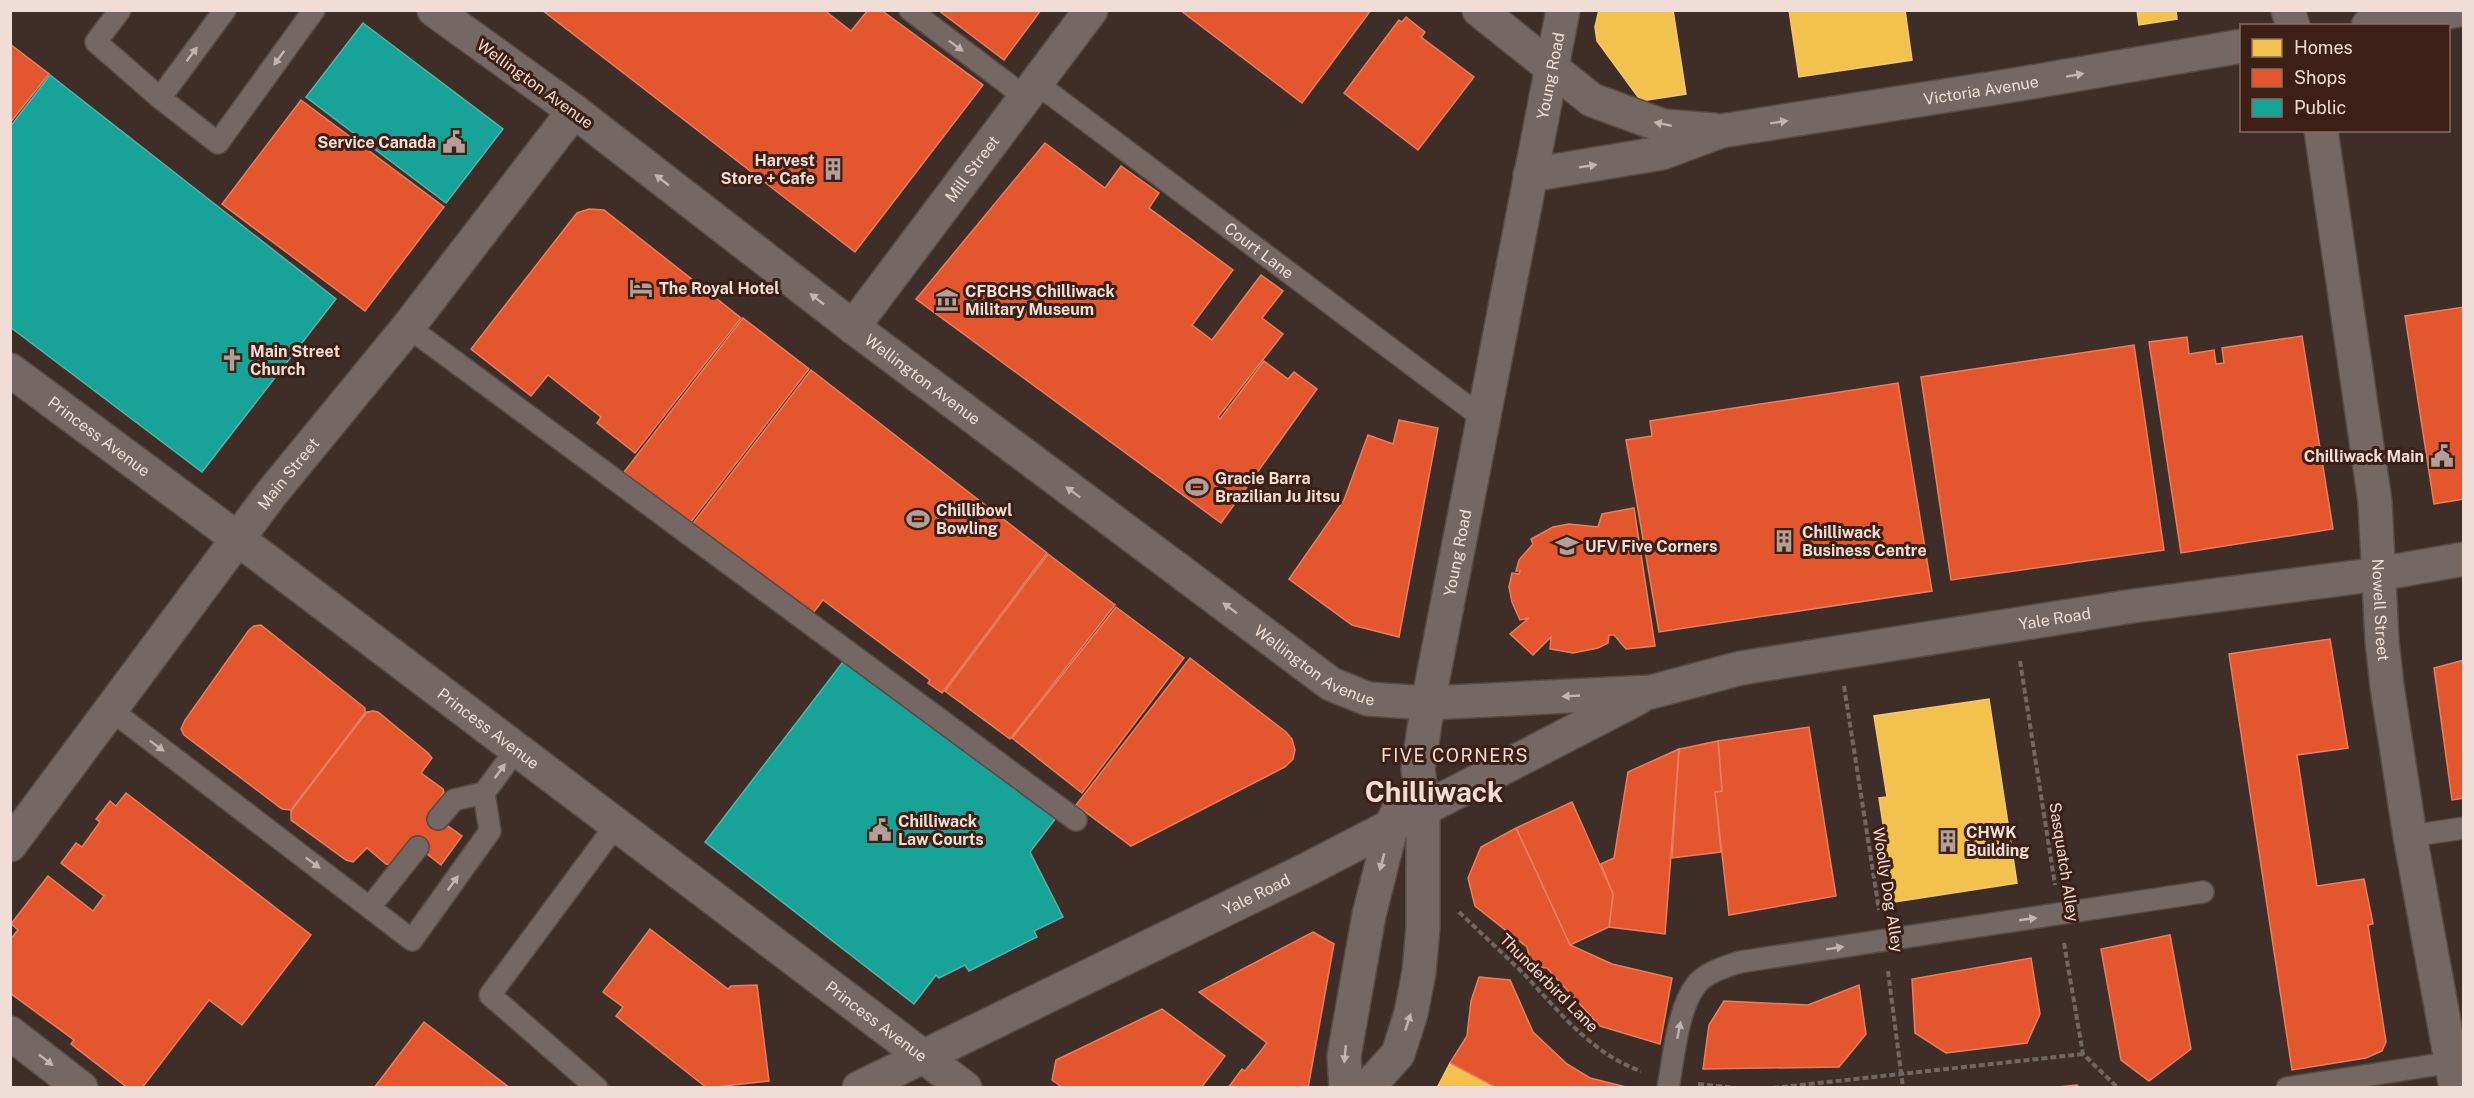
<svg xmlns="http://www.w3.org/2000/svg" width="2474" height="1098" font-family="'Public Sans',sans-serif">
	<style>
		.homes { fill: #f2c14e; stroke: #f1c976; stroke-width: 1.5 }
		.shops { fill: #e4572e; stroke: #e87f60; stroke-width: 1.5 }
		.public { fill: #17a398; stroke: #58b4aa; stroke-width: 1.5 }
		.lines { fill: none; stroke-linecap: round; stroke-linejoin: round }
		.lane-casing { stroke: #594a45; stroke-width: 24 }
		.street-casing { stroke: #594a45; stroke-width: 36 }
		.secondary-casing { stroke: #594a45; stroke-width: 36 }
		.path { stroke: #736662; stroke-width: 4; stroke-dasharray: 6 3; stroke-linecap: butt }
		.lane { stroke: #756763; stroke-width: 21 }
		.street { stroke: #756763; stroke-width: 33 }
		.secondary { stroke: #756763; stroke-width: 33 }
		.oneway { fill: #c5b4ad }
		.labels { text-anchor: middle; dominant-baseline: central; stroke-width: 6; stroke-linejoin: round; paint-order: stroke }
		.street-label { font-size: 16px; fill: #f0ddd5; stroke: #3d2015 }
		.poi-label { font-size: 16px; font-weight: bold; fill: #f0ddd5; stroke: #3d2015; text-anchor: start }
		.neighbourhood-label { font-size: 18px; letter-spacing: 1.5px; fill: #f0ddd5; stroke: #3d2015 }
		.town-label { font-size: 28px; font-weight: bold; fill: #f0ddd5; stroke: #3d2015 }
	</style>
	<rect width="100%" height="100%" fill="#3f2e28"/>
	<!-- homes -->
	<g class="homes">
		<path d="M 1599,10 L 1673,10 L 1686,94 L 1641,101 L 1597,41 L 1595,27 Z"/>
		<path d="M 1789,10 L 1905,10 L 1912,60 L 1799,77 Z"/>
		<path d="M 2137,10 L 2176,10 L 2177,19 L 2139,25 Z"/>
		<path d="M 1989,699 L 2017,883 L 1895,902 L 1879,798 L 1887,797 L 1874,716 Z"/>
		<path d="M 1450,1063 L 1497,1088 L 1437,1088 Z"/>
	</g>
	<!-- shops -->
	<g class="shops">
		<path d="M 542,10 L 824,10 L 851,31 L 868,10 L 881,10 L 983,85 L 855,252 Z"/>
		<path d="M 938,10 L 1041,10 L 1004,60 Z"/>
		<path d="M 1180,10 L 1371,10 L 1302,103 Z"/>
		<path d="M 1406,17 L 1425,32 L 1421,37 L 1474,77 L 1418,150 L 1344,93 L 1399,20 L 1402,22 Z"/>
		<path d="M 10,44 L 49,74 L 10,123 Z"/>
		<path d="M 301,100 L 444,207 L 365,311 L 222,204 Z"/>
		<path d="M 1045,143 L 1105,188 L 1121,166 L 1159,193 L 1149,208 L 1233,270 L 1192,325 L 1212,340 L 1261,275 L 1283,291 L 1262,318 L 1283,334 L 1218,417 L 1220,419 L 1264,361 L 1288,379 L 1294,372 L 1317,389 L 1221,523 L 916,299 Z"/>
		<path d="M 589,209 L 604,210 L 741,318 L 635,453 L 597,423 L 601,417 L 548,375 L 531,396 L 471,349 L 577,213 Z"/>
		<path d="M 2464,307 L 2464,499 L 2434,504 L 2405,316 Z"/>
		<path d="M 743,318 L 809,369 L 690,523 L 624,472 Z"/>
		<path d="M 2302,336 L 2333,529 L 2181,553 L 2149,342 L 2187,337 L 2189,354 L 2214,350 L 2216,364 L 2224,363 L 2222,348 Z"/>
		<path d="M 2134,345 L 2164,550 L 1951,580 L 1921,377 Z"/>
		<path d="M 811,370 L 1047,553 L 942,693 L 928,683 L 930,680 L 823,600 L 813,613 L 775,590 L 691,526 Z"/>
		<path d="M 1898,383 L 1932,591 L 1659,632 L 1626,440 L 1652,436 L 1650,421 Z"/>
		<path d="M 1399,420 L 1438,428 L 1399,637 L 1352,625 L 1289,579 L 1344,500 L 1368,435 L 1393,444 Z"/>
		<path d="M 1634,508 L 1655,646 L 1626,649 L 1614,635 L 1609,635 L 1608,643 L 1598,648 L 1573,653 L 1550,649 L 1551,637 L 1533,655 L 1510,634 L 1529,618 L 1520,620 L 1512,602 L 1509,587 L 1512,573 L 1519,574 L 1520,571 L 1516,571 L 1519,560 L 1533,544 L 1531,539 L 1553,527 L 1569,524 L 1598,527 L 1602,514 Z"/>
		<path d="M 1048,554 L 1115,605 L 1010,739 L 945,691 Z"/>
		<path d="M 1116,607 L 1184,658 L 1082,793 L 1012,738 Z"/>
		<path d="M 261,625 L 365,708 L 365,713 L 291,810 L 282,809 L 184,735 L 181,729 L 185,720 L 249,630 L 254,626 Z"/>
		<path d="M 2330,639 L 2348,748 L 2297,755 L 2317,886 L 2364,879 L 2373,924 L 2368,925 L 2386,1042 L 2382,1051 L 2366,1058 L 2292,1070 L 2229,654 Z"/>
		<path d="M 1190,658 L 1286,732 L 1292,739 L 1295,750 L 1293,759 L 1285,767 L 1131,846 L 1076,805 Z"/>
		<path d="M 2464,660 L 2464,798 L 2452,800 L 2434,668 Z"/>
		<path d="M 373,711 L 378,712 L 428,753 L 432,758 L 421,773 L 443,789 L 444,792 L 431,814 L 462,836 L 441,865 L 418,847 L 391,865 L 386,864 L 367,848 L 353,862 L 346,860 L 291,820 L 291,811 L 367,712 Z"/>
		<path d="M 1809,727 L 1836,896 L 1729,915 L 1715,792 L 1722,791 L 1718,741 Z"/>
		<path d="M 1718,741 L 1722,791 L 1715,792 L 1721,852 L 1672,858 L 1679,749 Z"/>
		<path d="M 1679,749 L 1665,934 L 1609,927 L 1613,894 L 1601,864 L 1614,858 L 1628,772 Z"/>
		<path d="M 126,793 L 311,935 L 242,1025 L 209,1000 L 142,1088 L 128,1088 L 71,1044 L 74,1040 L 10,993 L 10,940 L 18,930 L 11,924 L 48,876 L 93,911 L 104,896 L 61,863 L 76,843 L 82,847 L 100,822 L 96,819 L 110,801 L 116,806 Z"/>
		<path d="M 1572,802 L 1613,894 L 1609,927 L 1570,945 L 1516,828 Z"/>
		<path d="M 1516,828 L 1570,945 L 1612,964 L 1672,978 L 1660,1044 L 1600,1026 L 1547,968 L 1536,967 L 1530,960 L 1527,947 L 1475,906 L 1468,878 L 1481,847 Z"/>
		<path d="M 650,929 L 728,989 L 731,986 L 757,985 L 769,1081 L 707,1088 L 616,1016 L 623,1007 L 603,992 Z"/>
		<path d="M 1313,932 L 1334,944 L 1308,1088 L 1228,1088 L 1242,1069 L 1245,1071 L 1267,1043 L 1199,992 Z"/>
		<path d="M 2170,935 L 2191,1049 L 2149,1081 L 2121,1060 L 2101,949 Z"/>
		<path d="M 2031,958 L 2040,1014 L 2027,1043 L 1946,1053 L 1915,1033 L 1912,979 Z"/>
		<path d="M 1479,977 L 1510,980 L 1533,1032 L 1567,1064 L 1590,1078 L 1630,1088 L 1497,1088 L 1450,1063 L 1467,1036 L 1471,1001 Z"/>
		<path d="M 1859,985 L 1866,1034 L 1839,1067 L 1703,1069 L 1709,1025 L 1724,1001 L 1808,1005 Z"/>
		<path d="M 1162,1009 L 1225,1056 L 1201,1088 L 1063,1088 L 1052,1080 L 1056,1060 Z"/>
		<path d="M 424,1022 L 510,1088 L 374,1088 Z"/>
		<path d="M 2077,1085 L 2080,1088 L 2048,1088 Z"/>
	</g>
	<!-- public -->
	<g class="public">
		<path d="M 363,23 L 503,129 L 446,203 L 306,97 Z"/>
		<path d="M 50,75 L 336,299 L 202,472 L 10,327 L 10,127 Z"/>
		<path d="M 846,658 L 1056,818 L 1030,852 L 1063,917 L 1034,931 L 1037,937 L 969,971 L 965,965 L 939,978 L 936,975 L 914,1004 L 705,842 Z"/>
	</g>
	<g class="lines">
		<!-- lane casing -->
		<g class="lane-casing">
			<g id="lane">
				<path d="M 120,10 L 96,42 L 160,98 L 218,143 L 314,10"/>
				<path d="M 910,10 L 1025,97"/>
				<path id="s1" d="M 1036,83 L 1483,418"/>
				<path d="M 160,98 L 225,10"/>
				<path d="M 408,327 L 1076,820"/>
				<path d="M 111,710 L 412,940 L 490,831 L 484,793"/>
				<path d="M 438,819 L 454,800 L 484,793 L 516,750"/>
				<path d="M 2410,836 L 2464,828"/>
				<path d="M 370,907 L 418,847"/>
				<path d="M 597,1088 L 490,995 L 616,825"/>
				<path d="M 1668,1088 C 1674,1057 1677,1010 1696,985 C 1706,972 1725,967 1740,962 L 2203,892"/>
				<path d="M 2287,1088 L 2453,1062"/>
			</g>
		</g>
		<!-- street casing -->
		<g class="street-casing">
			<g id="street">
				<path d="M 1479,10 L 1592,100 L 1663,126 L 1713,130"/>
				<path d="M 2288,10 L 2293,26"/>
				<path d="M 2368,26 L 2459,10"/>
				<path id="s2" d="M 574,111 L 853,327 L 1331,684 L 1368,699 L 1428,703"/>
				<path id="s3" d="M 2321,130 L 2375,502 L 2382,641 L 2387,686 L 2410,836 L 2456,1088"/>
				<path id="s4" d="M 1530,175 L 1662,153 L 1721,131 L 2014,85 L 2242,46"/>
				<path id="s5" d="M 853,327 L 1091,10"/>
				<path id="s6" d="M 10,370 L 238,539"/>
				<path d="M 10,1033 L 81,1088"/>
			</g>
		</g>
		<!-- secondary casing -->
		<g class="secondary-casing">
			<g id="secondary">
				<path id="s7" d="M 238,539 L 965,1088"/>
				<path id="s8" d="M 1428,703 L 1651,692 L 1741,668 L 2133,606 L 2379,574 L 2464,559"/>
				<path id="s9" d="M 10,845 L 271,494 L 408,327 L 574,111 L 434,10"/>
				<path id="s10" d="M 859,1088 L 1308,869 L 1638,698"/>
				<path d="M 1346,1088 L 1344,1056 L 1369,915 L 1392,824 L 1398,811"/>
				<path id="s11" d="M 1367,1088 L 1398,1054 L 1411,1013 L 1419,972 L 1423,927 L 1423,808 L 1418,769 L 1428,703 L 1563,10"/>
			</g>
		</g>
		<!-- path -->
		<g class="path">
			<path d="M 2020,661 L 2055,885"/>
			<path d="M 1844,686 L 1879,910"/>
			<path d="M 1459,912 C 1479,931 1499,950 1519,969 C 1556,1007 1589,1053 1641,1071"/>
			<path d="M 2064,943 L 2083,1054 L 2118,1088"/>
			<path d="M 1888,971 L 1903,1088"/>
			<path d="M 1698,1084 L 1737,1088"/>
			<path d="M 1773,1088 L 2083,1054"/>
		</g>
		<!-- lane -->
		<use href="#lane" class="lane"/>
		<!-- street -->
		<use href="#street" class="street"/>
		<!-- secondary -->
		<use href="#secondary" class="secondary"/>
	</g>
	<!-- one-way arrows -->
	<defs><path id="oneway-solid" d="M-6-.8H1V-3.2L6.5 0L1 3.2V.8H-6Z" transform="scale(1.5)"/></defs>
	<g class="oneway">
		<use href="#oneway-solid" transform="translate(956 46) rotate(37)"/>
		<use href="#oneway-solid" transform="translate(192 54) rotate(-53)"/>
		<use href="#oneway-solid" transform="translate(279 58) rotate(126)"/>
		<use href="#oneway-solid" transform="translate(2075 75) rotate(-10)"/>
		<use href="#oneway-solid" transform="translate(1779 122) rotate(-9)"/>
		<use href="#oneway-solid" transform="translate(1663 124) rotate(-168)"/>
		<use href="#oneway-solid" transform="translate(1588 166) rotate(-9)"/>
		<use href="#oneway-solid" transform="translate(662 180) rotate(-142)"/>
		<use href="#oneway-solid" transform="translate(817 299) rotate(-142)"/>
		<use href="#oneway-solid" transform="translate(1073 492) rotate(-143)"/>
		<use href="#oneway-solid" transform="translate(1230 608) rotate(-143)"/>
		<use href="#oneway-solid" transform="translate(1571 696) rotate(177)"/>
		<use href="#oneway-solid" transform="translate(157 746) rotate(37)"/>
		<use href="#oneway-solid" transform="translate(500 771) rotate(-54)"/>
		<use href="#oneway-solid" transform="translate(1382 862) rotate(105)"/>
		<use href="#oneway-solid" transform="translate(313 863) rotate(37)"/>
		<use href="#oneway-solid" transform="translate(453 883) rotate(-54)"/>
		<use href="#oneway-solid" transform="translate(2028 919) rotate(-8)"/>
		<use href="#oneway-solid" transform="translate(1835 948) rotate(-9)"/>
		<use href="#oneway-solid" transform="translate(1408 1022) rotate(-72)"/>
		<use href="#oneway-solid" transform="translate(1679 1030) rotate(-79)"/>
		<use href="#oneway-solid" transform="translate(1345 1054) rotate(95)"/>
		<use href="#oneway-solid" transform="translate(46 1060) rotate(38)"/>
	</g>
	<!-- icons -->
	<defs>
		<g id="civic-bare" transform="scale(1.8)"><path d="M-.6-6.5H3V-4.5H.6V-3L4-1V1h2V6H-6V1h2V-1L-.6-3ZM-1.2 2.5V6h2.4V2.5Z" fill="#b2a098" stroke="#3d2015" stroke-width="2.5" paint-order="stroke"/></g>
		<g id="building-bare" transform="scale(1.8)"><path d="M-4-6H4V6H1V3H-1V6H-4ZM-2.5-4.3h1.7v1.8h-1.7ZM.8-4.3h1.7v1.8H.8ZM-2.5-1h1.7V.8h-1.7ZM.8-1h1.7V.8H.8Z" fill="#b2a098" stroke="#3d2015" stroke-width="2.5" paint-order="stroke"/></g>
		<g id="hotel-bare" transform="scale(1.8)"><path d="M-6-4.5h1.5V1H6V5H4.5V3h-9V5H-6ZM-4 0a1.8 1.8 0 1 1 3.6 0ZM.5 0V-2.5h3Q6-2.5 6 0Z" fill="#b2a098" stroke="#3d2015" stroke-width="2.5" paint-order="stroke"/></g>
		<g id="museum-bare" transform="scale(1.8)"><path d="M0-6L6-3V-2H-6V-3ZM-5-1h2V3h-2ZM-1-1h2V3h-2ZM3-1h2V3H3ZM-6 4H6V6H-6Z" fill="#b2a098" stroke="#3d2015" stroke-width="2.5" paint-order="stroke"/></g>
		<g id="church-bare" transform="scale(1.8)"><path d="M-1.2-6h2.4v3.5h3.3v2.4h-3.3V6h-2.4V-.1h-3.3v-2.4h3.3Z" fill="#b2a098" stroke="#3d2015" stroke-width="2.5" paint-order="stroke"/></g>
		<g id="stadium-bare" transform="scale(1.8)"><path d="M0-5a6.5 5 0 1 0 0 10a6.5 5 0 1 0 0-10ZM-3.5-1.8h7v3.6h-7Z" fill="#b2a098" stroke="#3d2015" stroke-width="2.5" paint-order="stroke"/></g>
		<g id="university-bare" transform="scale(1.8)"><path d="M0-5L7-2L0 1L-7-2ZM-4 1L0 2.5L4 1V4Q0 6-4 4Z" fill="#b2a098" stroke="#3d2015" stroke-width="2.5" paint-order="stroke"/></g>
	</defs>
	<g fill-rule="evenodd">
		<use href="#civic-bare" x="454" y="142"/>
		<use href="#building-bare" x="833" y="169"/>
		<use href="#hotel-bare" x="641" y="288"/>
		<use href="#museum-bare" x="947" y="300"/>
		<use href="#church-bare" x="232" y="360"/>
		<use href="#civic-bare" x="2442" y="456"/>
		<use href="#stadium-bare" x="1197" y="487"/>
		<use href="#stadium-bare" x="918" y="519"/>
		<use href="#building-bare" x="1784" y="541"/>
		<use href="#university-bare" x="1567" y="546"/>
		<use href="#civic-bare" x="880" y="830"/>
		<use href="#building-bare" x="1948" y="841"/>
	</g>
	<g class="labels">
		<!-- street labels -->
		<g class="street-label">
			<text stroke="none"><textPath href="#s11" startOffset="1040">Young Road</textPath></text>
			<text transform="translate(535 84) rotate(36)">Wellington Avenue</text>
			<text stroke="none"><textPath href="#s4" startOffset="460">Victoria Avenue</textPath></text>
			<text stroke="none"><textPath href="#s5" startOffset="198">Mill Street</textPath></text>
			<text stroke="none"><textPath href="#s1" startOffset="279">Court Lane</textPath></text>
			<text stroke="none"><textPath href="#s2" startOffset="440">Wellington Avenue</textPath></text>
			<text stroke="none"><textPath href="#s6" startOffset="111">Princess Avenue</textPath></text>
			<text stroke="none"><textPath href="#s9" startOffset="464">Main Street</textPath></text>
			<text stroke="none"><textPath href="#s11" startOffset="554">Young Road</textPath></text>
			<text stroke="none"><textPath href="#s3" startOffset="484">Nowell Street</textPath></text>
			<text stroke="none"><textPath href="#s8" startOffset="634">Yale Road</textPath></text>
			<text stroke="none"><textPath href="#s2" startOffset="926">Wellington Avenue</textPath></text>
			<text stroke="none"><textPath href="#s7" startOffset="314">Princess Avenue</textPath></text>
			<text transform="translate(2064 862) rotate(81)">Sasquatch Alley</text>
			<text transform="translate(1888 890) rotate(81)">Woolly Dog Alley</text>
			<text stroke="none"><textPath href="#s10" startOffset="442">Yale Road</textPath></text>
			<text transform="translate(1549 983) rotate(45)">Thunderbird Lane</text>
			<text stroke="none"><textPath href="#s7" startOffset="800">Princess Avenue</textPath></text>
		</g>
		<!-- poi labels -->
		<g class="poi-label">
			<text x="436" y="142" text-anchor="end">Service Canada</text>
			<text x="815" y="160" text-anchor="end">Harvest<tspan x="815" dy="18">Store + Cafe</tspan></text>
			<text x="659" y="288">The Royal Hotel</text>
			<text x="965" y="291">CFBCHS Chilliwack<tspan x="965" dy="18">Military Museum</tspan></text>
			<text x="250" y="351">Main Street<tspan x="250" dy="18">Church</tspan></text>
			<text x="2424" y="456" text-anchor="end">Chilliwack Main</text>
			<text x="1215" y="478">Gracie Barra<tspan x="1215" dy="18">Brazilian Ju Jitsu</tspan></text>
			<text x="936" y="510">Chillibowl<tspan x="936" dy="18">Bowling</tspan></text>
			<text x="1802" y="532">Chilliwack<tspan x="1802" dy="18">Business Centre</tspan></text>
			<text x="1585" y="546">UFV Five Corners</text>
			<text x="898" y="821">Chilliwack<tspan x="898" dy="18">Law Courts</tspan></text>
			<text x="1966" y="832">CHWK<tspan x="1966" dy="18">Building</tspan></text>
		</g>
		<!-- neighbourhood labels -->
		<g class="neighbourhood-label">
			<text x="1455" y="755">FIVE CORNERS</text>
		</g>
		<!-- town labels -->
		<g class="town-label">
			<text x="1434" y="791">Chilliwack</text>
		</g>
	</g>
	<!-- border -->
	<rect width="2474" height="1098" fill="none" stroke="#f0ddd5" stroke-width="24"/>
	<!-- legend -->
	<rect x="2240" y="24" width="210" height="108" fill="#3d2015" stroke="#856c62" stroke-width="1.5"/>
	<rect x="2252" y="39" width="30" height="18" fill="#f2c14e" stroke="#856c62" stroke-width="1.5"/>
	<text x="2294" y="54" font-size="18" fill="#f0ddd5">Homes</text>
	<rect x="2252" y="69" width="30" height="18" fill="#e4572e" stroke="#856c62" stroke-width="1.5"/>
	<text x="2294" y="84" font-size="18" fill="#f0ddd5">Shops</text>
	<rect x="2252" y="99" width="30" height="18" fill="#17a398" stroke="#856c62" stroke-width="1.5"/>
	<text x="2294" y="114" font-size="18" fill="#f0ddd5">Public</text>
</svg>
